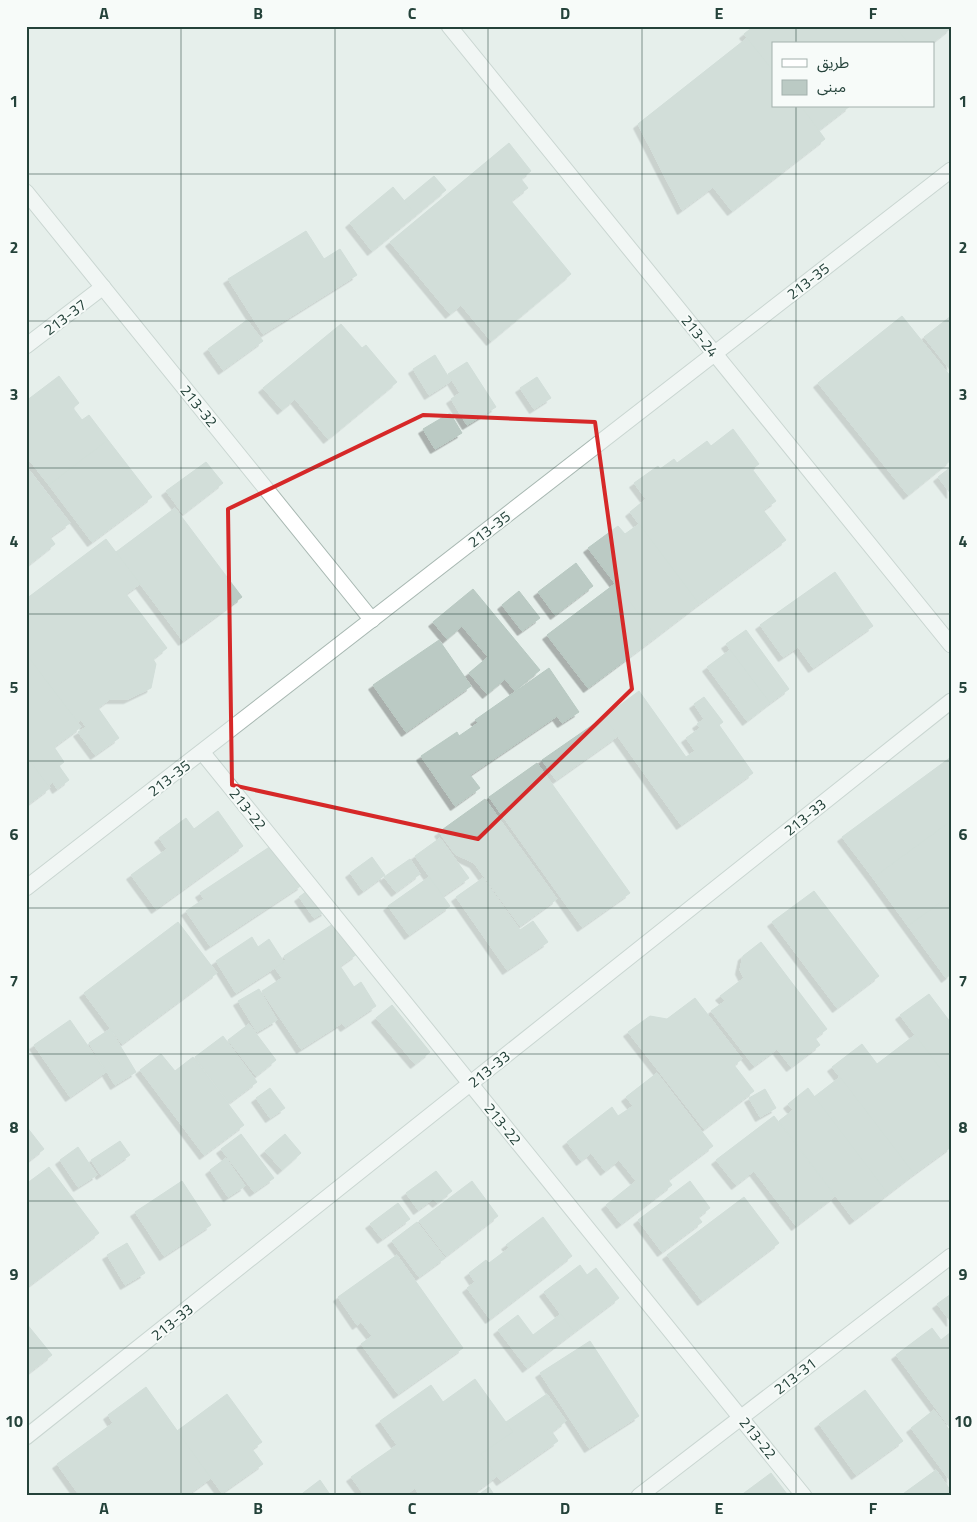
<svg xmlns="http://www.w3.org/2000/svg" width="977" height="1522" font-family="'Titillium Web','Noto Sans Arabic',sans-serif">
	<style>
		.building { fill: #bbcac4; stroke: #b8c9c2; filter: url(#shadow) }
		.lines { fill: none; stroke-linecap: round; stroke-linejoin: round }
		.minor-casing { stroke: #a8b8b2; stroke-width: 17 }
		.minor { stroke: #fff; stroke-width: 15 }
		.marked { fill: none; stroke: #d62828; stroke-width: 4; stroke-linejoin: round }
		.grid { fill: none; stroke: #24423a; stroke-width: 1; stroke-opacity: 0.55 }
		.labels { text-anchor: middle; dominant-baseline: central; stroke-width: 4; stroke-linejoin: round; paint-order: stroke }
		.street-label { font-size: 15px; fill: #24423a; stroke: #f7fbf9 }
		.neatline { fill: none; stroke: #24423a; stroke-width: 2 }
		.grid-label { font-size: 16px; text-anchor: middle; font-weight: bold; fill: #24423a }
	</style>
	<defs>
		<filter id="shadow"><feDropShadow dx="-4.5" dy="4.5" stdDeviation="0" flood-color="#0004"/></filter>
	</defs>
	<rect width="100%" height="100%" fill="#e6efeb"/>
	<!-- building -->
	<g class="building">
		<path d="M 754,26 L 895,26 L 909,44 L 773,44 L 773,71 L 744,34 Z"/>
		<path d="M 895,26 L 951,26 L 951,28 L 931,44 L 909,44 Z"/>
		<path d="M 747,38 L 773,71 L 773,106 L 801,106 L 825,139 L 732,211 L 713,187 L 682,210 L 638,124 Z"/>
		<path d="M 801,106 L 850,106 L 819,130 Z"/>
		<path d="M 509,143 L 531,171 L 521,179 L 528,188 L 511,201 L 571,274 L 491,341 L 461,305 L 450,314 L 390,242 Z"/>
		<path d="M 434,176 L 446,190 L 416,215 L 404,201 Z"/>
		<path d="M 393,187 L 416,215 L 372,251 L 350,223 Z"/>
		<path d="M 306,231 L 324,259 L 340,249 L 357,275 L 263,334 L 228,279 Z"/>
		<path d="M 902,316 L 951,377 L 951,460 L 908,495 L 818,383 Z"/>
		<path d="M 951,316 L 951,371 L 924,337 Z"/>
		<path d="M 247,320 L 263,341 L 223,370 L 208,349 Z"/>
		<path d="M 341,324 L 362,348 L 366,345 L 397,382 L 328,439 L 295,399 L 282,410 L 263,388 Z"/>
		<path d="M 435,355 L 451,381 L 429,395 L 413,369 Z"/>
		<path d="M 467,362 L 496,407 L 467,425 L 451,399 L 460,393 L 448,374 Z"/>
		<path d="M 59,376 L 79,403 L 73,408 L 82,420 L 89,415 L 108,440 L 49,485 L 26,456 L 26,401 Z"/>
		<path d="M 537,377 L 551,398 L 534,409 L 520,388 Z"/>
		<path d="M 450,413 L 462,433 L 435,449 L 423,429 Z"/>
		<path d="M 733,429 L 759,464 L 752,469 L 776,501 L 763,510 L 786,540 L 699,604 L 630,512 L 646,499 L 634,483 L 658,466 L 660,469 L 674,459 L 677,463 L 707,441 L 711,446 Z"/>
		<path d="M 108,440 L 152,497 L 92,542 L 49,485 Z"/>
		<path d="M 206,462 L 223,483 L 183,514 L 166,491 Z"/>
		<path d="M 26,466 L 70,523 L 50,537 L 55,544 L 26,567 Z"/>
		<path d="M 951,467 L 951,494 L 938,477 Z"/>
		<path d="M 175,508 L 242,597 L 183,641 L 116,552 Z"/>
		<path d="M 639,524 L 699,604 L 656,637 L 588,548 L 618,526 L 625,534 Z"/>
		<path d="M 106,539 L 140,584 L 126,594 L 167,648 L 153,659 L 156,664 L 151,688 L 128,699 L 110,699 L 98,708 L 119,738 L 95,755 L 78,732 L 86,727 L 81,720 L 78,722 L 26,654 L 26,599 Z"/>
		<path d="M 576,563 L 593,586 L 555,615 L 538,592 Z"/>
		<path d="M 835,572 L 873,626 L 813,668 L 798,647 L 783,657 L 760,625 Z"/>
		<path d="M 616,583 L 656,637 L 588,688 L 547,635 Z"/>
		<path d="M 473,589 L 540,670 L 515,691 L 505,679 L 487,694 L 469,673 L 488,657 L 462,626 L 447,639 L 433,622 Z"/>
		<path d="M 519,591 L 540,618 L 522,631 L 502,605 Z"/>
		<path d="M 746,630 L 789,689 L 770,703 L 726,644 Z"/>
		<path d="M 439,640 L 471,686 L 406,732 L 373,685 Z"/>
		<path d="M 730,650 L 770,703 L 747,721 L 707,667 Z"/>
		<path d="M 26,654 L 81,727 L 54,747 L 64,762 L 59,766 L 69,780 L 57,789 L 53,782 L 48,786 L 26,756 Z"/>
		<path d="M 549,668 L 579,712 L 562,723 L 557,716 L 470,775 L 480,788 L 455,806 L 421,756 L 457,732 L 459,736 L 478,723 L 475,720 Z"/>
		<path d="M 639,691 L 686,757 L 695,751 L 686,738 L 700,728 L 697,724 L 704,719 L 694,704 L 704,697 L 723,722 L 719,725 L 753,773 L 681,825 L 604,717 Z"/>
		<path d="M 604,717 L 618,736 L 556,780 L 542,760 Z"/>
		<path d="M 26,756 L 50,788 L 26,806 Z"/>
		<path d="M 951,757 L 951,821 L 873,878 L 842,837 Z"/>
		<path d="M 537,763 L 630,893 L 582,927 L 489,797 Z"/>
		<path d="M 485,799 L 557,899 L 520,926 L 474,863 L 455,854 L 439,832 Z"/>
		<path d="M 218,811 L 243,846 L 156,909 L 131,875 L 167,849 L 159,838 L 186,818 L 194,829 Z"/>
		<path d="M 951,821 L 951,895 L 908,926 L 873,878 Z"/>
		<path d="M 440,838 L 469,878 L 443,896 L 415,856 Z"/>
		<path d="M 274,844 L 302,885 L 210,946 L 186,911 L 204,899 L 200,893 Z"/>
		<path d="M 372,857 L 385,875 L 363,891 L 350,873 Z"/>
		<path d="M 410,859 L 420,874 L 396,892 L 384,877 Z"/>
		<path d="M 429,877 L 450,906 L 409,935 L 388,906 Z"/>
		<path d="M 483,878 L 520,930 L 533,921 L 548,942 L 507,970 L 456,897 Z"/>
		<path d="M 311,888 L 326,911 L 314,918 L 299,897 Z"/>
		<path d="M 814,891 L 879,976 L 837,1008 L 772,922 Z"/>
		<path d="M 951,895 L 951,974 L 946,978 L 908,926 Z"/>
		<path d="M 178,922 L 217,973 L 122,1044 L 84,993 Z"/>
		<path d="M 336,922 L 357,954 L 340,966 L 354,987 L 361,982 L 376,1006 L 345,1027 L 342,1023 L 301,1049 L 262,991 L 282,978 L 275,968 L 286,960 L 284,956 Z"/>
		<path d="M 252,937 L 258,947 L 269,939 L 284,962 L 236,993 L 216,961 Z"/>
		<path d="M 761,942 L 827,1029 L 815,1038 L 820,1045 L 791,1067 L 777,1049 L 754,1066 L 711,1011 L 725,1001 L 720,996 L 744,978 L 740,970 L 743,956 Z"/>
		<path d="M 259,989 L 277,1020 L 257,1032 L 238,1001 Z"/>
		<path d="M 929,994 L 951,1023 L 951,1083 L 900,1015 Z"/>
		<path d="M 695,998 L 742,1059 L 734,1065 L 754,1091 L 704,1129 L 628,1032 L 650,1016 L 667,1019 Z"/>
		<path d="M 392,1005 L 430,1052 L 415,1064 L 376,1018 Z"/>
		<path d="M 70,1020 L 106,1072 L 70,1097 L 34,1045 Z"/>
		<path d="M 249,1024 L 276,1060 L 256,1076 L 228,1040 Z"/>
		<path d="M 110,1029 L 136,1072 L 115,1085 L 89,1043 Z"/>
		<path d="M 915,1035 L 951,1083 L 951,1147 L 914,1174 L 832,1067 L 862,1044 L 877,1064 Z"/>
		<path d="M 223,1036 L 257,1082 L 229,1103 L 195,1057 Z"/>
		<path d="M 161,1054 L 175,1071 L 193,1057 L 244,1125 L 204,1155 L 140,1070 Z"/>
		<path d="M 657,1073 L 713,1146 L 668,1180 L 672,1185 L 621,1224 L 606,1205 L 636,1181 L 619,1160 L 605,1171 L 591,1153 L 581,1161 L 567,1142 L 612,1107 L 618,1116 L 633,1106 L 626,1097 Z"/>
		<path d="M 840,1077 L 914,1174 L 888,1194 L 814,1097 Z"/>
		<path d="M 270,1088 L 285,1108 L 270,1118 L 256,1098 Z"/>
		<path d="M 808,1088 L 888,1194 L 854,1220 L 779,1121 L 793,1110 L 788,1104 Z"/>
		<path d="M 765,1089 L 776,1108 L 760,1117 L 749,1098 Z"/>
		<path d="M 774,1116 L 835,1196 L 796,1226 L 754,1171 L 736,1185 L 716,1160 Z"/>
		<path d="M 26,1126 L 44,1149 L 26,1163 Z"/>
		<path d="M 241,1134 L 274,1178 L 254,1192 L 221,1149 Z"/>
		<path d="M 285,1134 L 301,1153 L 282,1170 L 265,1151 Z"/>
		<path d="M 120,1141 L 130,1155 L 101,1175 L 91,1160 Z"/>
		<path d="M 78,1147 L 97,1175 L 78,1187 L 60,1160 Z"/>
		<path d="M 226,1158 L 245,1186 L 228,1197 L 210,1170 Z"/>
		<path d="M 49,1167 L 99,1233 L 26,1288 L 26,1184 Z"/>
		<path d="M 436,1171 L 452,1191 L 437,1203 L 433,1199 L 418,1210 L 406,1193 Z"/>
		<path d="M 182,1181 L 211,1225 L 164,1256 L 135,1212 Z"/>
		<path d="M 472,1181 L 498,1216 L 446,1256 L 419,1221 Z"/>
		<path d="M 690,1181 L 710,1208 L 698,1217 L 702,1222 L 662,1252 L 638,1220 Z"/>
		<path d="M 744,1197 L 779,1243 L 702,1301 L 667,1255 Z"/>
		<path d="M 398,1203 L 410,1219 L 382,1239 L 370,1224 Z"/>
		<path d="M 543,1217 L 572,1256 L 490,1319 L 467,1288 L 475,1282 L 469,1273 L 486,1260 L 489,1263 L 509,1248 L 506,1245 Z"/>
		<path d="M 417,1222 L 445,1258 L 419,1277 L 392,1241 Z"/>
		<path d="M 127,1243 L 145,1273 L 125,1285 L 107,1255 Z"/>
		<path d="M 397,1255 L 463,1348 L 398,1394 L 361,1344 L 372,1336 L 361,1322 L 357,1325 L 338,1297 Z"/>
		<path d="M 580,1265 L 587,1275 L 596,1268 L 619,1298 L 574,1332 L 544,1292 Z"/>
		<path d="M 951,1294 L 951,1322 L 937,1304 Z"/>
		<path d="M 561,1314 L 574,1332 L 527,1368 L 498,1330 L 518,1315 L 533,1335 Z"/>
		<path d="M 26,1323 L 52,1355 L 26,1375 Z"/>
		<path d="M 932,1328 L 941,1340 L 951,1332 L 951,1429 L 896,1355 Z"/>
		<path d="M 590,1341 L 639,1416 L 589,1448 L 540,1373 Z"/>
		<path d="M 475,1379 L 513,1432 L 481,1454 L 497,1476 L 470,1496 L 420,1496 L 415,1488 L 404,1496 L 365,1496 L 351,1477 L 397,1445 L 380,1421 L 431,1385 L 443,1402 Z"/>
		<path d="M 146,1387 L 211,1478 L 186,1496 L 80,1496 L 57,1464 L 113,1423 L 108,1415 Z"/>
		<path d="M 865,1390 L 903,1441 L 856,1475 L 819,1424 Z"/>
		<path d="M 227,1394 L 262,1442 L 252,1449 L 263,1464 L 222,1493 L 177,1431 Z"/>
		<path d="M 547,1394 L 566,1421 L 552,1432 L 558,1441 L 501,1481 L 481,1454 L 513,1432 L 506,1422 Z"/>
		<path d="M 934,1410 L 951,1432 L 951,1482 L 911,1428 Z"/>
		<path d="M 936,1470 L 951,1491 L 951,1496 L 900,1496 Z"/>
		<path d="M 771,1473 L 787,1494 L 785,1496 L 740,1496 Z"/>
		<path d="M 320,1480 L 331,1496 L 299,1496 Z"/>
		<path d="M 489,1487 L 495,1496 L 477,1496 Z"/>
	</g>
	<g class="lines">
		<!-- minor casing -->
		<g class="minor-casing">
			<g id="minor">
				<path d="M 449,26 L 951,645"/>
				<path d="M 26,192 L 372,620"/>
				<path d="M 26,346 L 103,287"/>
				<path d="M 202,752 L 804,1496"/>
				<path d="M 26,888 L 951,170"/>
				<path d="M 26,1437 L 951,701"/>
				<path d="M 639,1496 L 951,1256"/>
			</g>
		</g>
		<!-- minor -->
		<use href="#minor" class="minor"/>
	</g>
	<!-- marked area -->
	<path d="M0 0H977V1522H0ZM 423,415 L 595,422 L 632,689 L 478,839 L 232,785 L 228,509 Z" fill="#e6efeb" fill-opacity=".55" fill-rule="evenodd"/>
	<path class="marked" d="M 423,415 L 595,422 L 632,689 L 478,839 L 232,785 L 228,509 Z"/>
	<!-- grid -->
	<path class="grid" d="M 181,26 L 181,1496M 335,26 L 335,1496M 488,26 L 488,1496M 642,26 L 642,1496M 796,26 L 796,44M 796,106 L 796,1496M 26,174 L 951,174M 26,321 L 951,321M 26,468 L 951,468M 26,614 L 951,614M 26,761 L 951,761M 26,908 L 951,908M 26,1054 L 951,1054M 26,1201 L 951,1201M 26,1348 L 951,1348"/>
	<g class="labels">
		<!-- street labels -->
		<g class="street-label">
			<text transform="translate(808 281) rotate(-38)">213-35</text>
			<text transform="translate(65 317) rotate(-37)">213-37</text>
			<text transform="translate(700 336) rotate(51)">213-24</text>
			<text transform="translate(199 406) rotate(51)">213-32</text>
			<text transform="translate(489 529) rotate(-38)">213-35</text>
			<text transform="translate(169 778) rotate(-38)">213-35</text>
			<text transform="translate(248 809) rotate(51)">213-22</text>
			<text transform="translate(805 817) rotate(-39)">213-33</text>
			<text transform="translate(489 1069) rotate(-39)">213-33</text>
			<text transform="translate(503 1124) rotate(51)">213-22</text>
			<text transform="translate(172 1322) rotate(-39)">213-33</text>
			<text transform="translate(795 1376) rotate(-38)">213-31</text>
			<text transform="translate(758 1438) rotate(51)">213-22</text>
		</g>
	</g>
	<!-- border -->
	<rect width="977" height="1522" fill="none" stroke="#f7fbf9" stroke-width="55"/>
	<!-- legend -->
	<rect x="772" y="42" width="162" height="65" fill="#f7fbf9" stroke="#a3b1ad"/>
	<rect x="782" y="59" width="25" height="8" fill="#ffffff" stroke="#a3b1ad"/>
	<text x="817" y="68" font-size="15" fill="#24423a">طريق</text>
	<rect x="782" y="80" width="25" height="15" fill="#bbcac4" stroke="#a3b1ad"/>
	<text x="817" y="92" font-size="15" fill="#24423a">مبنى</text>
	<rect x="28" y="28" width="922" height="1466" class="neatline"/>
	<g class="grid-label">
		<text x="104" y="19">A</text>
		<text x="258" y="19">B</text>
		<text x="412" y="19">C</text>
		<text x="565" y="19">D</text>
		<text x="719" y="19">E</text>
		<text x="873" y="19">F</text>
		<text x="14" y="107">1</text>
		<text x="963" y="107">1</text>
		<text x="14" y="253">2</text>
		<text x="963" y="253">2</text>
		<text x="14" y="400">3</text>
		<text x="963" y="400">3</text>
		<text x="14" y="547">4</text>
		<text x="963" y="547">4</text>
		<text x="14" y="693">5</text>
		<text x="963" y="693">5</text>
		<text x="14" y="840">6</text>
		<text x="963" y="840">6</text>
		<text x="14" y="987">7</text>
		<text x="963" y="987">7</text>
		<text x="14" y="1133">8</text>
		<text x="963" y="1133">8</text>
		<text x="14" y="1280">9</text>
		<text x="963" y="1280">9</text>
		<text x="14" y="1427">10</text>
		<text x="963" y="1427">10</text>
		<text x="104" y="1514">A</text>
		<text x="258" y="1514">B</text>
		<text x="412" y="1514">C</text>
		<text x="565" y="1514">D</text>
		<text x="719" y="1514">E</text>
		<text x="873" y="1514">F</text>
	</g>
</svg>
